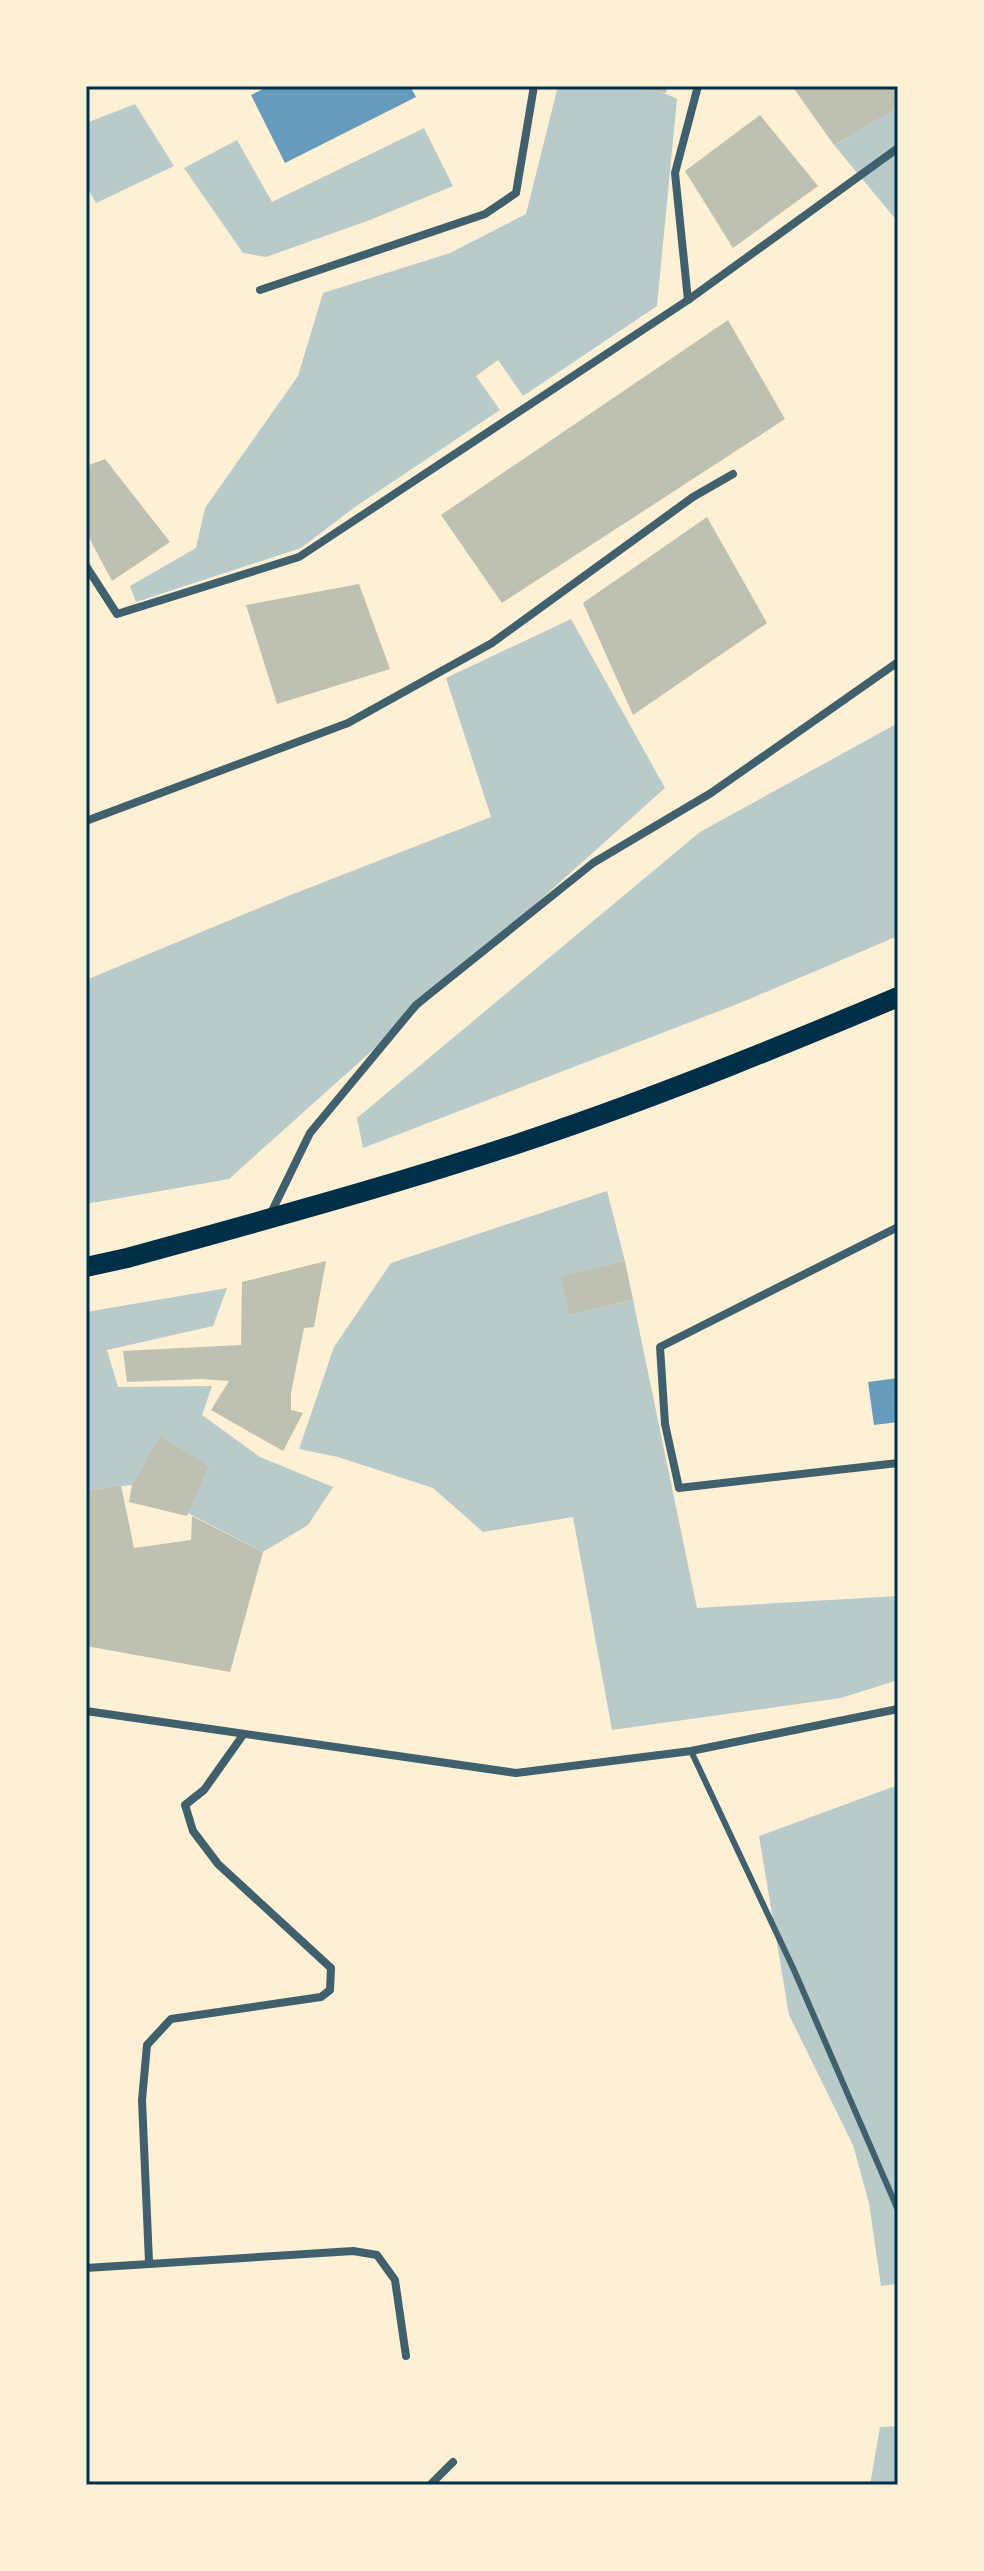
<svg xmlns="http://www.w3.org/2000/svg" width="984" height="2571" font-family="Bitter,serif">
	<style>
		.green { fill: #b9caca }
		.water { fill: #669bbc }
		.building { fill: #bec0b2 }
		.lines { fill: none; stroke-linecap: round; stroke-linejoin: round }
		.service { stroke: #3f606c; stroke-width: 6 }
		.minor { stroke: #3f606c; stroke-width: 8 }
		.primary { stroke: #003049; stroke-width: 20 }
		.neatline { fill: none; stroke: #003049; stroke-width: 3 }
	</style>
	<rect width="100%" height="100%" fill="#fdf0d5"/>
	<!-- green -->
	<g class="green">
		<path d="M 558,86 C 593,86 646,82 677,99 L 657,306 L 523,396 L 498,360 L 476,376 L 500,410 L 355,507 L 301,548 L 136,602 L 130,586 L 196,548 L 205,508 L 298,376 L 323,293 L 450,253 L 526,214 Z"/>
		<path d="M 135,104 L 174,166 L 96,203 L 86,185 L 86,123 Z"/>
		<path d="M 898,108 L 898,222 L 834,145 Z"/>
		<path d="M 424,128 L 453,186 L 370,220 L 266,257 L 243,253 L 184,168 L 237,140 L 272,202 Z"/>
		<path d="M 571,619 L 665,788 L 229,1179 L 86,1204 L 86,980 L 288,896 L 491,817 L 446,678 Z"/>
		<path d="M 898,723 L 898,936 L 740,1003 L 363,1148 L 357,1118 L 700,832 Z"/>
		<path d="M 607,1191 L 625,1261 L 562,1276 L 569,1315 L 633,1300 L 697,1608 L 898,1596 L 898,1680 L 841,1698 L 612,1730 L 573,1517 L 483,1532 L 433,1488 L 338,1457 L 299,1449 L 334,1347 L 391,1263 Z"/>
		<path d="M 227,1288 L 213,1326 L 107,1350 L 118,1387 L 212,1386 L 202,1415 L 260,1457 L 333,1487 L 308,1525 L 263,1552 L 188,1513 L 209,1466 L 160,1437 L 132,1485 L 86,1490 L 86,1312 Z"/>
		<path d="M 898,1785 L 898,2200 L 894,2201 L 898,2230 L 898,2284 L 881,2286 L 869,2203 L 853,2145 L 789,2015 L 759,1836 Z"/>
		<path d="M 898,2426 L 898,2485 L 870,2485 L 880,2427 Z"/>
	</g>
	<!-- water -->
	<g class="water">
		<path d="M 269,86 L 410,86 L 416,97 L 285,163 L 251,95 Z"/>
		<path d="M 898,1378 L 898,1422 L 874,1425 L 868,1382 Z"/>
	</g>
	<!-- building -->
	<g class="building">
		<path d="M 625,86 L 667,86 L 666,93 Z"/>
		<path d="M 792,86 L 898,86 L 898,108 L 834,145 Z"/>
		<path d="M 760,115 L 818,186 L 733,248 L 685,171 Z"/>
		<path d="M 728,320 L 785,419 L 502,603 L 441,515 Z"/>
		<path d="M 105,459 L 170,542 L 112,581 L 86,532 L 86,466 Z"/>
		<path d="M 707,517 L 767,623 L 633,715 L 583,603 Z"/>
		<path d="M 359,584 L 390,669 L 277,704 L 246,605 Z"/>
		<path d="M 326,1261 L 314,1327 L 304,1328 L 291,1393 L 291,1410 L 303,1413 L 283,1451 L 211,1410 L 229,1381 L 201,1379 L 127,1382 L 123,1351 L 241,1345 L 242,1282 Z"/>
		<path d="M 625,1261 L 633,1300 L 569,1315 L 561,1276 Z"/>
		<path d="M 160,1436 L 209,1466 L 187,1516 L 129,1502 L 132,1485 Z"/>
		<path d="M 121,1486 L 134,1548 L 191,1540 L 192,1516 L 263,1552 L 230,1672 L 86,1646 L 86,1490 Z"/>
	</g>
	<g class="lines">
		<!-- service -->
		<path class="service" d="M 691,1751 L 794,1970 L 898,2210"/>
		<!-- minor -->
		<g class="minor">
			<path d="M 260,290 L 485,214 L 516,193 L 534,86"/>
			<path d="M 688,300 L 675,173 L 698,86"/>
			<path d="M 86,566 L 117,614 L 299,557 L 688,300 L 898,148"/>
			<path d="M 86,821 L 348,723 L 492,643 L 693,497 L 733,474"/>
			<path d="M 270,1215 L 310,1133 L 416,1005 L 593,863 L 711,793 L 898,662"/>
			<path d="M 898,1227 L 660,1347 L 665,1424 L 679,1488 L 898,1463"/>
			<path d="M 86,1711 L 516,1773 L 691,1751 L 898,1709"/>
			<path d="M 149,2262 L 142,2100 L 147,2045 L 171,2019 L 321,1997 L 330,1990 L 331,1968 L 218,1864 L 193,1831 L 185,1805 L 204,1790 L 243,1735"/>
			<path d="M 86,2268 L 353,2251 L 377,2255 L 395,2280 L 406,2356"/>
			<path d="M 430,2485 L 453,2462"/>
		</g>
		<!-- primary -->
		<path class="primary" d="M 86,1267 L 127,1258 C 272,1218 417,1179 558,1130 C 674,1090 786,1044 898,997"/>
	</g>
	<!-- border -->
	<rect width="984" height="2571" fill="none" stroke="#fdf0d5" stroke-width="176"/>
	<rect x="88" y="88" width="808" height="2395" class="neatline"/>
</svg>
